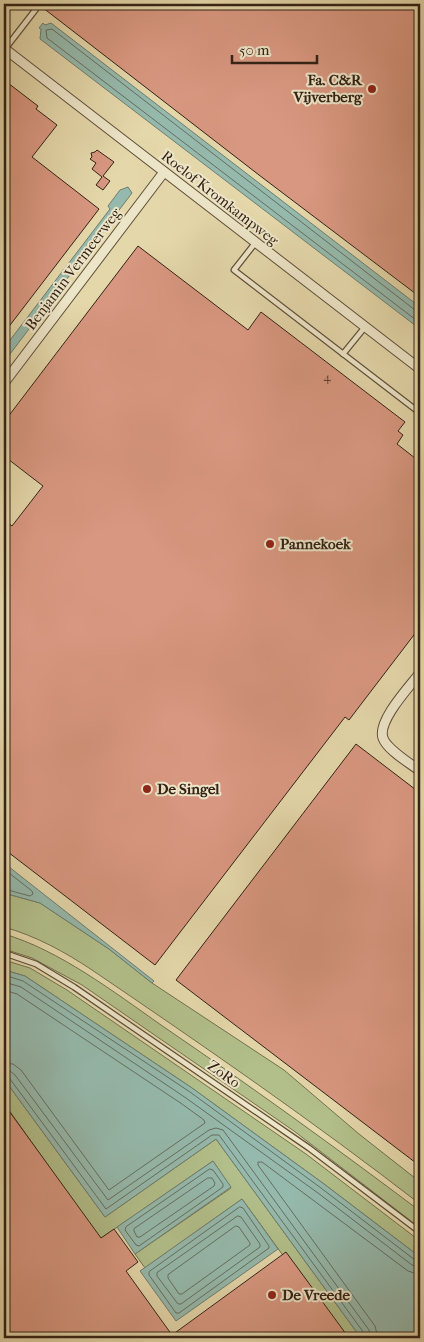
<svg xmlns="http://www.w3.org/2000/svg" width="424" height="1342" font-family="'IM FELL French Canon',serif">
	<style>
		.green { fill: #b2bf8a; stroke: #727050 }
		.water { fill: #95b9ac; stroke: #6e7d70 }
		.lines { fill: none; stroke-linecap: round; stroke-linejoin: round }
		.shore { stroke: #646e60; stroke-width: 1 }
		.building { fill: #d89780; stroke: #332215 }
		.lane-casing { stroke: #5f4f3a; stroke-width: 7 }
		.street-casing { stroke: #5f4f3a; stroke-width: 11 }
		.lane { stroke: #ede5c8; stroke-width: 4.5 }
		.street { stroke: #ede5c8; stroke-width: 9 }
		.poi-dot { fill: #8f2418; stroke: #ede5c8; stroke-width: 2 }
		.labels { text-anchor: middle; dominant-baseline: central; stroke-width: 4; stroke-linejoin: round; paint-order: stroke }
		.number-label { font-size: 12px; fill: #5c3f30 }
		.poi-label { font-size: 15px; font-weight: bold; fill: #332215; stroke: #ede5c8; text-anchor: start }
		.street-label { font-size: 15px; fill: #332215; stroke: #ede5c8 }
	</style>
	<rect width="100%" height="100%" fill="#e4d7aa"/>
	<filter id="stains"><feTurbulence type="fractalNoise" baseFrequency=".004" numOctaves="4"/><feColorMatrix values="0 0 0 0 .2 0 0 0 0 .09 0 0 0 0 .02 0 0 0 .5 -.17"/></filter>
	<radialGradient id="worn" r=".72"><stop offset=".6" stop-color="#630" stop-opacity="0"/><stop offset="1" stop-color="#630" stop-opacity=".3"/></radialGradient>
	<!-- green -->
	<g class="green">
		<path d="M 4,893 L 40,903 L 109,949 L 152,983 L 284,1070 L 359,1134 L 420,1182 L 420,1204 C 314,1122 204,1046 92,970 C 65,952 36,936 4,927 Z"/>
		<path d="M 4,934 C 59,950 114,992 161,1025 C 249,1085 335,1147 420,1211 L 420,1228 L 294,1131 L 82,985 L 32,958 L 4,949 Z"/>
		<path d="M 4,960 L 30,968 L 67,990 L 306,1154 L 420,1241 L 420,1257 L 324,1184 L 192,1088 L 25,976 L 4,970 Z"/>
		<path d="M 4,1079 L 105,1217 L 216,1139 L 361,1338 L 343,1338 L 242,1199 L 145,1268 L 135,1254 L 231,1188 L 213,1161 L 100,1239 L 4,1103 Z"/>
	</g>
	<!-- water -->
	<g class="water">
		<path d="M 43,23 L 45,25 L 51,23 L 420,307 L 420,329 L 44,42 L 40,39 L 41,29 L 39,28 Z"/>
		<path d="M 128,187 L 132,193 L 4,362 L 4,348 L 110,209 L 108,206 L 120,190 Z"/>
		<path d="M 4,863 L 154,981 L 152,983 L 109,949 L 40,903 L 4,893 Z"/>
		<path d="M 4,970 L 25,976 L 192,1088 L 324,1184 L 420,1257 L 420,1338 L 361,1338 L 216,1139 L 105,1217 L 4,1079 Z"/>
		<path d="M 213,1161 L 231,1187 L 135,1254 L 117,1227 Z"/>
		<path d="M 242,1199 L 278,1249 L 176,1321 L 140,1271 Z"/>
	</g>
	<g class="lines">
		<!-- shore -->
		<g class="shore">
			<path d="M 420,311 L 415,310 L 52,29 L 46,30 L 47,38 L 420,323"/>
			<path d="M 4,869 L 32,891 L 33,894 L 30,896 L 4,889"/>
			<path d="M 4,975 L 23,981 L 190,1092 L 321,1188 L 415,1260 L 420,1261"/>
			<path d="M 4,982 L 21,987 L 186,1098 L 318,1193 L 412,1265 L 420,1267"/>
			<path d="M 4,990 L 17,994 L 182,1104 L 204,1120 L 205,1123 L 109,1190 L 21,1070 L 13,1064 L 4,1063"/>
			<path d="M 4,1070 L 10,1071 L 15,1075 L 108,1200 L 209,1130 L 216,1128 L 223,1130 L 369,1330 L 371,1338"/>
			<path d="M 4,1077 L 10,1079 L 106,1209 L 212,1135 L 219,1135 L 364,1333 L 365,1338"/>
			<path d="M 210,1169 L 213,1170 L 223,1184 L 223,1187 L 139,1246 L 136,1245 L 125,1230 L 126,1227 Z"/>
			<path d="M 208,1178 L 212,1178 L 215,1183 L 214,1186 L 140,1237 L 137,1237 L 134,1231 L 134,1229 Z"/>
			<path d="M 240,1207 L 243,1208 L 269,1246 L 269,1248 L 179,1313 L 176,1313 L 149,1275 L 149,1272 Z"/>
			<path d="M 238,1216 L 241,1217 L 260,1244 L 260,1247 L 181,1304 L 178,1304 L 157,1276 L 157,1273 Z"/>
			<path d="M 236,1226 L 239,1227 L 250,1243 L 250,1245 L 182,1294 L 179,1294 L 168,1278 L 168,1275 Z"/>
			<path d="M 378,1338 L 375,1326 L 258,1165 L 258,1162 L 262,1162 L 408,1271 L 420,1275"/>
		</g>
	</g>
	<!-- building -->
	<g class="building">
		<path d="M 38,4 L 420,4 L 420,297 L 259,175 Z"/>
		<path d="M 4,80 L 38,106 L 36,109 L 57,125 L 32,157 L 99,209 L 4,333 Z"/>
		<path d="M 97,150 L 114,162 L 103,176 L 110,181 L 103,190 L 96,185 L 102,177 L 92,169 L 96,163 L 90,159 L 92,157 L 91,153 L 95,152 Z"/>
		<path d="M 138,246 L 248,330 L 261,312 L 405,422 L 398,431 L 403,435 L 397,444 L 420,462 L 420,627 L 349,720 L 345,717 L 155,965 L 4,849 L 4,519 L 12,526 L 43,486 L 4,456 L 4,422 Z"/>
		<path d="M 356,744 L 420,793 L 420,1166 L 176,980 Z"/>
		<path d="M 4,1104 L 101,1238 L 114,1229 L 138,1262 L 126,1271 L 172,1335 L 286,1252 L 349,1338 L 4,1338 Z"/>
	</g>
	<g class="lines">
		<!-- lane casing -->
		<g class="lane-casing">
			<g id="lane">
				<path d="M 5,49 L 36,9"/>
				<path d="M 256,242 L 234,270 L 420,413"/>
				<path d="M 343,354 L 365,327"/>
				<path d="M 4,953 L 36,964 L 74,987 L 309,1148 L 420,1232"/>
			</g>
		</g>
		<!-- street casing -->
		<g class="street-casing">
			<g id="street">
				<path d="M 5,49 L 420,369"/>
				<path d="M 4,383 L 164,172"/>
				<path d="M 420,673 C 410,686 377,721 383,738 C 387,750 410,763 420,771"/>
			</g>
		</g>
		<!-- lane -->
		<use href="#lane" class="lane"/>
		<!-- street -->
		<use href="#street" class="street"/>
	</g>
	<!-- markers -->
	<g class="poi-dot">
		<circle cx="372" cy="89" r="5"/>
		<circle cx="270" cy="544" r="5"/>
		<circle cx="147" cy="789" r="5"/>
		<circle cx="272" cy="1295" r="5"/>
	</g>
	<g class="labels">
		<!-- number labels -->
		<g class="number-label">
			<text x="327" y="377">4</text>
		</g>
		<!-- poi labels -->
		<g class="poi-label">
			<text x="362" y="80" text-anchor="end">Fa. C&amp;R<tspan x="362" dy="17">Vijverberg</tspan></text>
			<text x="280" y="544">Pannekoek</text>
			<text x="157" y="789">De Singel</text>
			<text x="282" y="1295">De Vreede</text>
		</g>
		<!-- street labels -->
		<g class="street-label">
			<text transform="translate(220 198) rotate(38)">Roelof Kromkampweg</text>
			<text transform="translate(73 269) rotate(-53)">Benjamin Vermeerweg</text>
			<text transform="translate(224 1074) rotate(35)">ZoRo</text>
		</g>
	</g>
	<!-- margin -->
	<rect width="424" height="1342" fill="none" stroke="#e4d7aa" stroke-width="20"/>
	<rect x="5" y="5" width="414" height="1332" fill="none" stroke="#332215" stroke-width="2.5"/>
	<rect x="10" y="10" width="404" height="1322" fill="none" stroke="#332215"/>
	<!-- scale -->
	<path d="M232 55v8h85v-8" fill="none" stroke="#332215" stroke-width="2.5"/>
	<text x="239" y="55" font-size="15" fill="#332215" stroke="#ede5c8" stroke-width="4" paint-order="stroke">50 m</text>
	<rect width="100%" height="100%" filter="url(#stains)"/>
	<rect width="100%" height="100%" fill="url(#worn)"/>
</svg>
